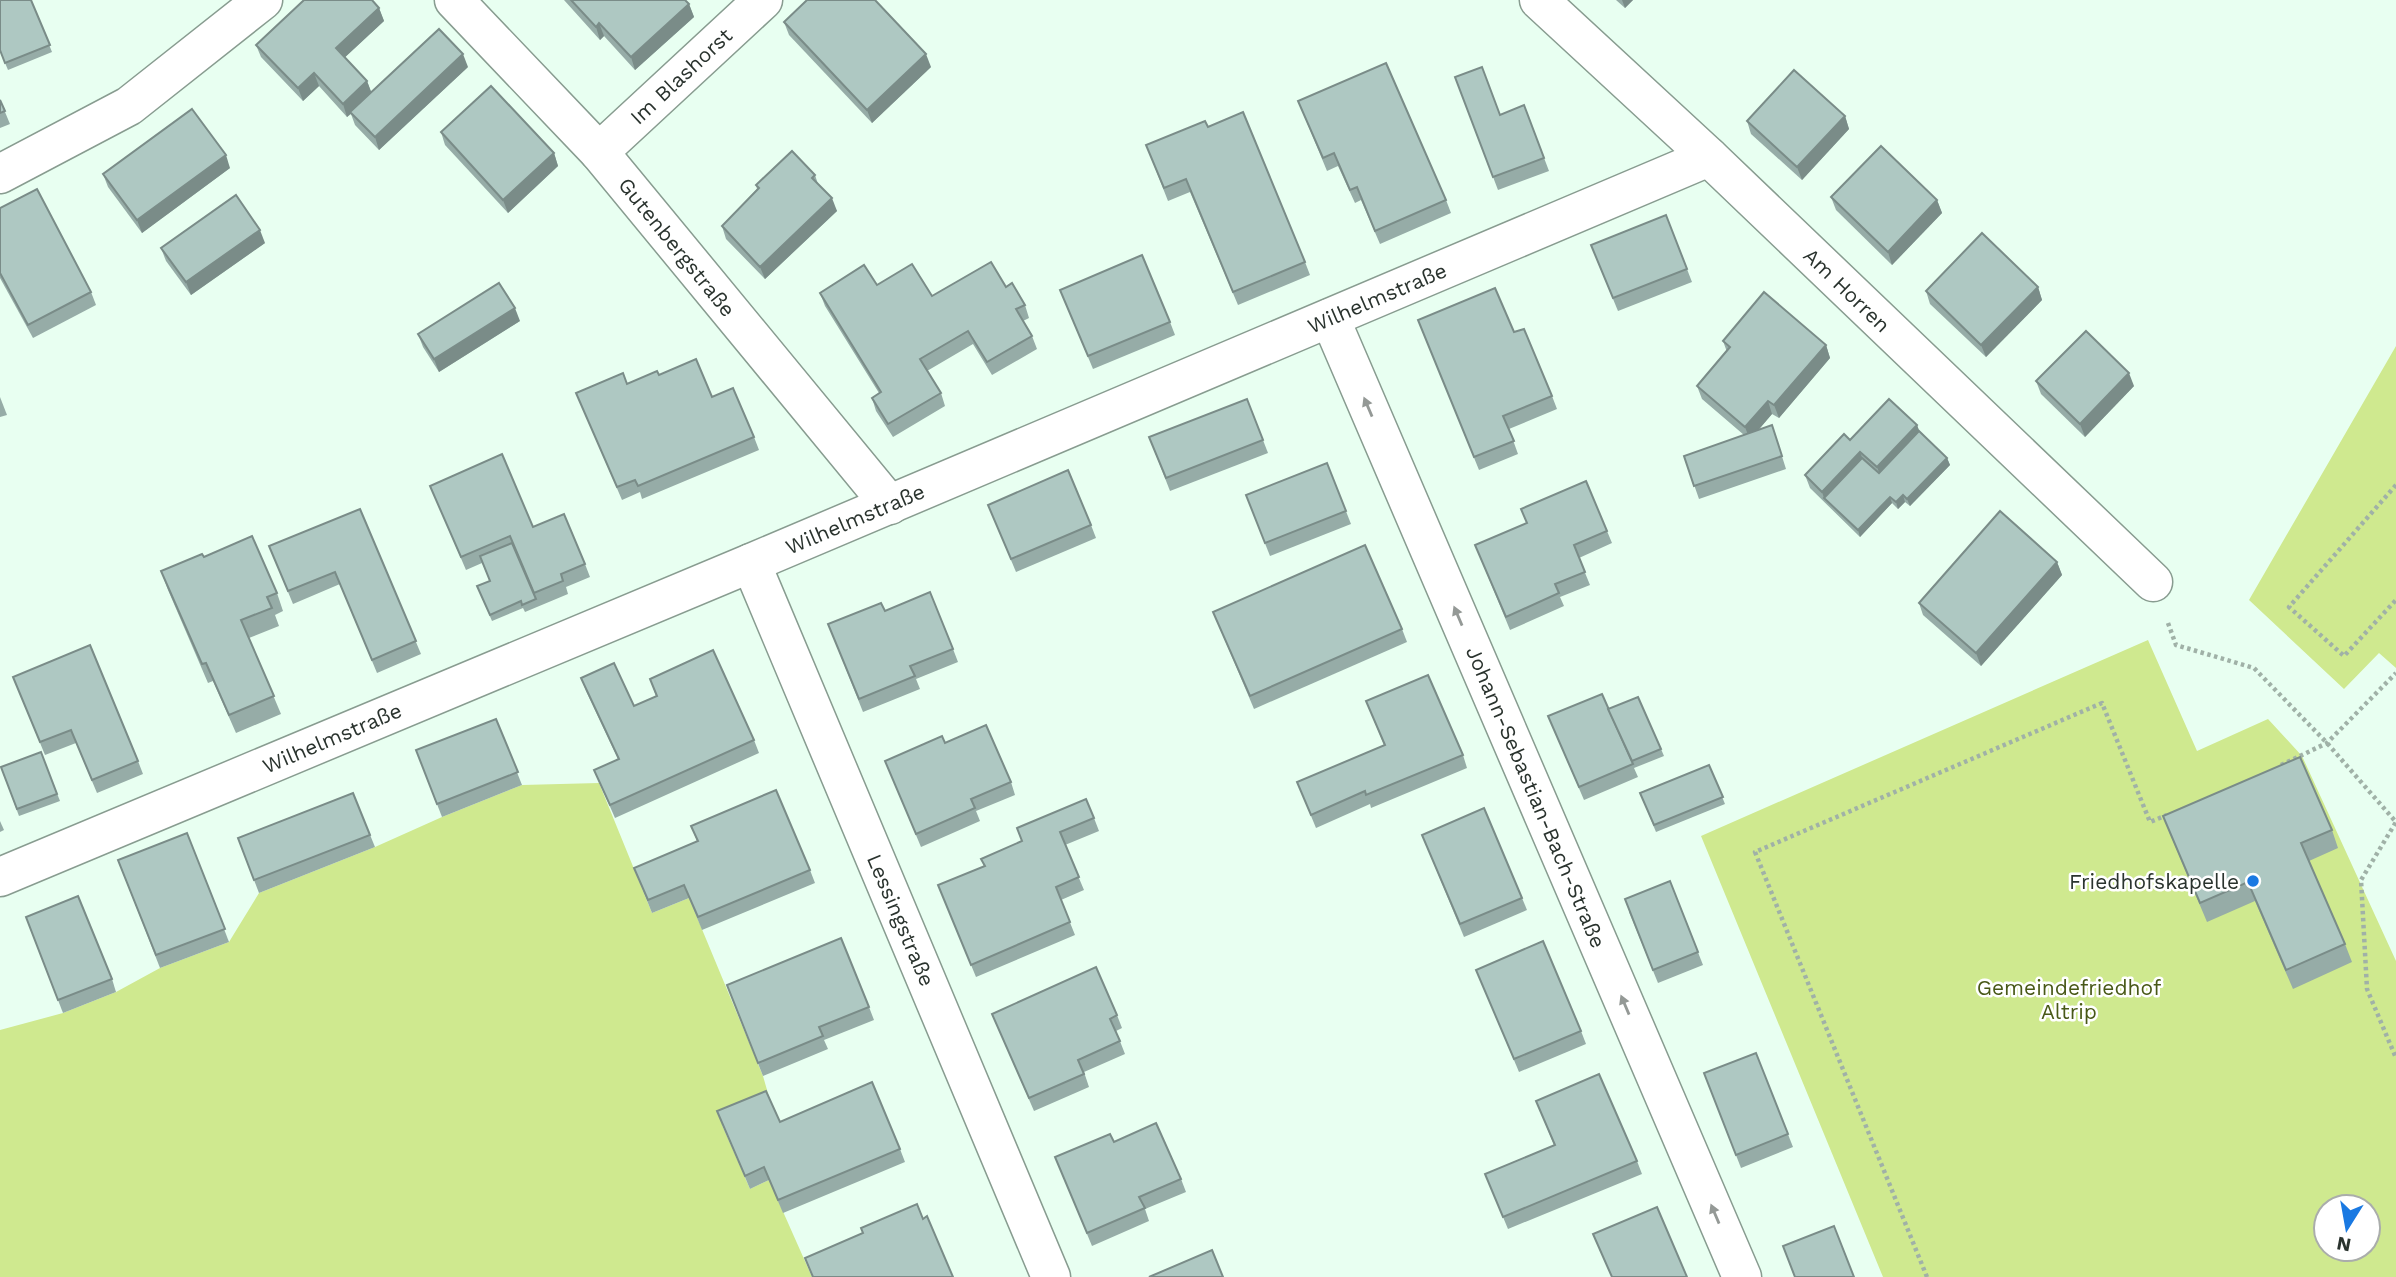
<svg xmlns="http://www.w3.org/2000/svg" width="2396" height="1277" font-family="'Work Sans',sans-serif">
	<style>
		.green { fill: #cfe98f; fill-rule: evenodd }
		.lines { fill: none; stroke-linecap: round; stroke-linejoin: round }
		.street-casing { stroke: #889c90; stroke-width: 41 }
		.path { stroke: #a0b1a7; stroke-width: 4.5; stroke-dasharray: 3.5 3.5; stroke-linecap: butt }
		.street { stroke: #fff; stroke-width: 38 }
		.wall { fill: #96aca7 }
		.shaded-wall { fill: #7a8c88 }
		.building { fill: #aec8c2; stroke: #7a8c88; stroke-width: 2 }
		.oneway { fill: #949996 }
		.poi-dot { fill: #1a79e2; stroke: #fff; stroke-width: 2.5 }
		.labels { text-anchor: middle; dominant-baseline: central; stroke-width: 5; stroke-linejoin: round; paint-order: stroke }
		.street-label { font-size: 21px; fill: #2a332e; stroke: #fff }
		.poi-label { font-size: 21px; fill: #2a332e; stroke: #fff; text-anchor: end }
		.park-label { font-size: 21px; fill: #485817; stroke: #fff }
	</style>
	<rect width="100%" height="100%" fill="#e8fff1"/>
	<!-- green -->
	<g class="green">
		<path d="M 2396,346 L 2396,668 L 2379,653 L 2344,689 L 2249,600 Z"/>
		<path d="M 2148,640 L 2197,751 L 2268,719 L 2302,756 L 2396,961 L 2396,1277 L 1883,1277 L 1701,836 ZM 2326,1207 L 2368,1207 L 2368,1249 L 2326,1249 Z"/>
		<path d="M 599,783 L 652,913 L 689,898 L 763,1076 L 771,1104 L 722,1125 L 750,1189 L 769,1180 L 812,1277 L 0,1277 L 0,1030 L 63,1013 L 116,992 L 160,968 L 229,942 L 259,893 L 375,847 L 442,817 L 522,785 Z"/>
	</g>
	<g class="lines">
		<!-- street casing -->
		<g class="street-casing">
			<g id="street">
				<path d="M 454,0 L 599,152 L 890,505"/>
				<path d="M 1539,0 L 1709,157 L 2153,582"/>
				<path d="M 599,152 L 763,0"/>
				<path d="M 0,174 L 129,106 L 263,0"/>
				<path d="M 1330,318 L 1742,1277"/>
				<path d="M 751,563 L 1051,1277"/>
				<path d="M 0,877 L 751,563 L 1709,157"/>
			</g>
		</g>
		<!-- path -->
		<g class="path">
			<path d="M 2396,485 L 2289,607 L 2344,656 L 2396,600"/>
			<path d="M 2168,623 L 2176,645 L 2254,668 L 2327,743 L 2396,822 L 2361,880 L 2367,989 L 2396,1058"/>
			<path d="M 2281,765 L 2327,743 L 2396,673"/>
			<path d="M 1927,1277 L 1755,852 L 2102,703 L 2150,822 L 2167,815"/>
		</g>
		<!-- street -->
		<use href="#street" class="street"/>
	</g>
	<!-- wall -->
	<g class="wall">
		<path d="M 31,0 L 52,52 L 8,70 L 0,51 Z"/>
		<path d="M 564,0 L 685,0 L 689,4 L 694,17 L 635,70 L 604,36 L 600,40 Z"/>
		<path d="M 1616,0 L 1633,0 L 1625,8 Z"/>
		<path d="M 379,8 L 384,21 L 345,57 L 367,81 L 371,92 L 468,67 L 379,150 L 355,125 L 351,114 L 347,117 L 319,86 L 303,101 L 261,57 L 256,45 Z"/>
		<path d="M 784,22 L 931,67 L 872,123 L 789,35 Z"/>
		<path d="M 1455,77 L 1500,115 L 1524,105 L 1549,171 L 1498,190 Z"/>
		<path d="M 0,100 L 10,124 L 0,128 Z"/>
		<path d="M 1298,101 L 1446,200 L 1451,213 L 1380,244 L 1361,200 L 1355,203 L 1338,166 L 1327,171 Z"/>
		<path d="M 1845,116 L 1849,129 L 1802,180 L 1751,134 L 1747,121 Z"/>
		<path d="M 1208,127 L 1305,262 L 1310,275 L 1238,305 L 1190,192 L 1168,201 L 1146,145 Z"/>
		<path d="M 441,132 L 554,153 L 558,166 L 508,213 L 445,145 Z"/>
		<path d="M 230,168 L 142,233 L 108,187 L 103,174 Z"/>
		<path d="M 815,175 L 818,184 L 837,211 L 765,279 L 726,239 L 722,226 L 757,189 L 756,185 Z"/>
		<path d="M 1831,197 L 1937,200 L 1942,213 L 1892,265 L 1836,210 Z"/>
		<path d="M 0,208 L 91,292 L 96,305 L 33,338 L 0,278 Z"/>
		<path d="M 1666,215 L 1692,282 L 1618,311 L 1596,258 Z"/>
		<path d="M 265,243 L 191,295 L 166,261 L 161,248 Z"/>
		<path d="M 877,285 L 932,296 L 1006,287 L 1025,305 L 1029,318 L 1023,321 L 1032,336 L 1037,349 L 992,375 L 973,344 L 927,371 L 941,393 L 945,406 L 893,437 L 876,411 L 872,398 L 879,393 L 825,306 L 820,293 Z"/>
		<path d="M 2038,287 L 2042,300 L 1986,357 L 1930,304 L 1926,291 Z"/>
		<path d="M 1060,290 L 1170,322 L 1175,335 L 1093,369 Z"/>
		<path d="M 1418,320 L 1514,332 L 1552,396 L 1557,409 L 1509,429 L 1518,454 L 1479,470 Z"/>
		<path d="M 520,321 L 439,372 L 423,347 L 418,334 Z"/>
		<path d="M 1723,341 L 1826,345 L 1830,358 L 1779,418 L 1772,414 L 1758,430 L 1772,425 L 1786,469 L 1699,499 L 1684,456 L 1744,435 L 1702,399 L 1697,386 L 1727,352 Z"/>
		<path d="M 659,375 L 712,397 L 754,437 L 759,450 L 642,499 L 640,492 L 622,500 L 576,393 L 627,384 Z"/>
		<path d="M 2036,381 L 2134,386 L 2085,437 L 2041,394 Z"/>
		<path d="M 0,397 L 7,415 L 0,417 Z"/>
		<path d="M 1247,399 L 1268,453 L 1170,491 L 1149,437 Z"/>
		<path d="M 1917,425 L 1919,431 L 1947,458 L 1950,465 L 1910,506 L 1905,502 L 1898,509 L 1892,503 L 1860,537 L 1810,488 L 1805,475 L 1850,440 Z"/>
		<path d="M 1327,463 L 1351,524 L 1270,556 L 1251,508 Z"/>
		<path d="M 430,486 L 533,527 L 585,564 L 590,577 L 566,587 L 568,594 L 525,612 L 523,608 L 492,621 L 477,586 L 490,581 L 482,563 L 466,570 Z"/>
		<path d="M 988,505 L 1091,525 L 1096,538 L 1016,572 Z"/>
		<path d="M 360,509 L 421,654 L 377,673 L 340,584 L 293,604 L 269,546 Z"/>
		<path d="M 1607,531 L 1612,543 L 1579,558 L 1590,585 L 1560,597 L 1564,606 L 1510,630 L 1475,545 Z"/>
		<path d="M 204,557 L 277,593 L 283,611 L 275,615 L 279,626 L 249,638 L 281,714 L 236,733 L 213,681 L 208,683 L 168,590 L 161,571 Z"/>
		<path d="M 2057,562 L 2062,575 L 1981,666 L 1923,615 L 1919,603 Z"/>
		<path d="M 885,611 L 953,649 L 958,662 L 916,679 L 920,689 L 863,712 L 828,624 Z"/>
		<path d="M 1213,612 L 1402,629 L 1407,642 L 1254,709 Z"/>
		<path d="M 13,677 L 138,761 L 143,774 L 97,793 L 76,743 L 45,755 Z"/>
		<path d="M 581,678 L 634,706 L 656,696 L 650,679 L 754,740 L 759,753 L 615,818 L 594,770 L 618,759 L 586,691 Z"/>
		<path d="M 1366,701 L 1463,755 L 1467,768 L 1371,808 L 1370,804 L 1316,828 L 1297,782 L 1384,745 Z"/>
		<path d="M 1608,709 L 1661,749 L 1664,756 L 1634,768 L 1638,777 L 1584,800 L 1548,716 Z"/>
		<path d="M 496,719 L 522,785 L 442,817 L 416,750 Z"/>
		<path d="M 41,752 L 60,801 L 19,816 L 1,767 Z"/>
		<path d="M 885,761 L 1011,782 L 1015,795 L 976,811 L 980,821 L 921,847 Z"/>
		<path d="M 1709,765 L 1725,804 L 1656,832 L 1640,793 Z"/>
		<path d="M 353,793 L 375,847 L 259,893 L 238,838 Z"/>
		<path d="M 2163,816 L 2332,830 L 2338,848 L 2309,861 L 2345,944 L 2352,962 L 2293,989 L 2255,901 L 2207,922 L 2170,834 Z"/>
		<path d="M 1094,818 L 1099,831 L 1065,845 L 1084,890 L 1061,900 L 1075,935 L 976,977 L 938,885 L 984,866 L 981,859 L 1022,842 Z"/>
		<path d="M 0,821 L 4,830 L 0,832 Z"/>
		<path d="M 691,826 L 810,870 L 815,883 L 702,930 L 689,898 L 652,913 L 634,868 L 697,841 Z"/>
		<path d="M 187,833 L 229,942 L 160,968 L 118,860 Z"/>
		<path d="M 1422,835 L 1522,898 L 1527,910 L 1464,937 Z"/>
		<path d="M 1670,881 L 1703,965 L 1658,983 L 1629,912 Z"/>
		<path d="M 26,917 L 112,979 L 116,992 L 63,1013 Z"/>
		<path d="M 1476,970 L 1581,1031 L 1586,1044 L 1519,1072 Z"/>
		<path d="M 732,998 L 869,1007 L 874,1020 L 824,1040 L 828,1049 L 763,1076 Z"/>
		<path d="M 992,1014 L 1117,1015 L 1122,1028 L 1116,1031 L 1125,1054 L 1084,1072 L 1089,1087 L 1034,1111 Z"/>
		<path d="M 1756,1053 L 1793,1147 L 1741,1168 L 1704,1073 Z"/>
		<path d="M 1536,1101 L 1637,1161 L 1642,1174 L 1508,1229 L 1485,1174 L 1554,1145 Z"/>
		<path d="M 717,1111 L 780,1122 L 900,1149 L 905,1162 L 783,1213 L 769,1180 L 750,1189 Z"/>
		<path d="M 1114,1142 L 1181,1179 L 1186,1192 L 1145,1209 L 1149,1221 L 1092,1246 L 1055,1157 Z"/>
	</g>
	<!-- shaded-wall -->
	<g class="shaded-wall">
		<path d="M 1622,0 L 1633,0 L 1625,8 Z"/>
		<path d="M 689,4 L 694,17 L 635,70 L 631,57 Z"/>
		<path d="M 379,8 L 384,21 L 341,61 L 336,48 Z"/>
		<path d="M 599,23 L 604,36 L 600,40 L 596,27 Z"/>
		<path d="M 463,54 L 468,67 L 379,150 L 375,137 Z"/>
		<path d="M 926,54 L 931,67 L 872,123 L 867,110 Z"/>
		<path d="M 314,73 L 319,86 L 303,101 L 298,88 Z"/>
		<path d="M 367,81 L 372,94 L 347,117 L 343,104 Z"/>
		<path d="M 1845,116 L 1849,129 L 1802,180 L 1797,167 Z"/>
		<path d="M 554,153 L 558,166 L 508,213 L 503,200 Z"/>
		<path d="M 226,155 L 230,168 L 142,233 L 137,220 Z"/>
		<path d="M 832,198 L 837,211 L 765,279 L 760,267 Z"/>
		<path d="M 1937,200 L 1942,213 L 1892,265 L 1888,252 Z"/>
		<path d="M 260,230 L 265,243 L 191,295 L 186,282 Z"/>
		<path d="M 2038,287 L 2042,300 L 1986,357 L 1981,345 Z"/>
		<path d="M 515,308 L 520,321 L 439,372 L 434,359 Z"/>
		<path d="M 1826,345 L 1830,358 L 1779,418 L 1774,405 Z"/>
		<path d="M 2129,373 L 2134,386 L 2085,437 L 2080,424 Z"/>
		<path d="M 1768,401 L 1772,414 L 1750,440 L 1745,427 Z"/>
		<path d="M 1917,425 L 1922,438 L 1882,480 L 1877,467 Z"/>
		<path d="M 1860,452 L 1865,465 L 1824,498 L 1822,492 Z"/>
		<path d="M 1947,458 L 1950,465 L 1910,506 L 1907,499 Z"/>
		<path d="M 1903,495 L 1905,502 L 1898,509 L 1896,502 Z"/>
		<path d="M 1890,497 L 1892,503 L 1860,537 L 1858,530 Z"/>
		<path d="M 2057,562 L 2062,575 L 1981,666 L 1976,653 Z"/>
	</g>
	<!-- building -->
	<g class="building">
		<path d="M 0,0 L 31,0 L 50,45 L 5,63 L 0,50 Z"/>
		<path d="M 304,0 L 372,0 L 379,8 L 336,48 L 367,81 L 343,104 L 314,73 L 298,88 L 256,45 Z"/>
		<path d="M 571,0 L 685,0 L 689,4 L 631,57 L 599,23 L 596,27 Z"/>
		<path d="M 807,0 L 875,0 L 926,54 L 867,110 L 784,22 Z"/>
		<path d="M 439,29 L 463,54 L 375,137 L 350,112 Z"/>
		<path d="M 1386,63 L 1446,200 L 1375,231 L 1357,187 L 1350,190 L 1334,153 L 1323,158 L 1298,101 Z"/>
		<path d="M 1482,67 L 1500,115 L 1524,105 L 1544,158 L 1493,177 L 1455,77 Z"/>
		<path d="M 1794,70 L 1845,116 L 1797,167 L 1747,121 Z"/>
		<path d="M 491,86 L 554,153 L 503,200 L 441,132 Z"/>
		<path d="M 0,100 L 5,111 L 0,113 Z"/>
		<path d="M 192,109 L 226,155 L 137,220 L 103,174 Z"/>
		<path d="M 1243,112 L 1305,262 L 1233,292 L 1186,179 L 1164,188 L 1146,145 L 1205,121 L 1208,127 Z"/>
		<path d="M 1881,146 L 1937,200 L 1888,252 L 1831,197 Z"/>
		<path d="M 792,151 L 815,175 L 812,178 L 832,198 L 760,267 L 722,226 L 759,188 L 756,185 Z"/>
		<path d="M 37,189 L 91,292 L 28,325 L 0,273 L 0,208 Z"/>
		<path d="M 236,195 L 260,230 L 186,282 L 161,248 Z"/>
		<path d="M 1666,215 L 1687,269 L 1613,298 L 1591,245 Z"/>
		<path d="M 1982,233 L 2038,287 L 1981,345 L 1926,291 Z"/>
		<path d="M 1142,255 L 1170,322 L 1088,356 L 1060,290 Z"/>
		<path d="M 991,262 L 1006,287 L 1012,283 L 1025,305 L 1016,309 L 1032,336 L 987,362 L 968,331 L 920,359 L 941,393 L 888,424 L 872,398 L 881,392 L 820,293 L 864,265 L 877,285 L 912,264 L 932,296 Z"/>
		<path d="M 499,283 L 515,308 L 434,359 L 418,334 Z"/>
		<path d="M 1495,288 L 1514,332 L 1524,329 L 1552,396 L 1503,416 L 1514,441 L 1474,457 L 1418,320 Z"/>
		<path d="M 1764,292 L 1826,345 L 1774,405 L 1768,401 L 1745,427 L 1697,386 L 1730,347 L 1723,341 Z"/>
		<path d="M 2086,331 L 2129,373 L 2080,424 L 2036,381 Z"/>
		<path d="M 696,359 L 712,397 L 733,388 L 754,437 L 638,486 L 635,480 L 617,487 L 576,393 L 623,373 L 627,384 L 657,371 L 659,375 Z"/>
		<path d="M 1247,399 L 1263,440 L 1166,478 L 1149,437 Z"/>
		<path d="M 1889,399 L 1917,425 L 1877,467 L 1860,452 L 1822,492 L 1805,475 L 1844,434 L 1850,440 Z"/>
		<path d="M 1772,425 L 1782,456 L 1694,486 L 1684,456 Z"/>
		<path d="M 1919,431 L 1947,458 L 1907,499 L 1903,495 L 1896,502 L 1890,497 L 1858,530 L 1824,498 L 1862,458 L 1879,473 Z"/>
		<path d="M 502,454 L 533,527 L 564,514 L 585,564 L 561,574 L 563,581 L 534,593 L 510,536 L 461,557 L 430,486 Z"/>
		<path d="M 1327,463 L 1346,511 L 1265,543 L 1246,495 Z"/>
		<path d="M 1068,470 L 1091,525 L 1011,559 L 988,505 Z"/>
		<path d="M 1586,481 L 1607,531 L 1574,545 L 1585,572 L 1555,584 L 1559,593 L 1506,617 L 1475,545 L 1527,523 L 1521,509 Z"/>
		<path d="M 360,509 L 416,641 L 372,660 L 335,572 L 288,591 L 269,546 Z"/>
		<path d="M 2000,511 L 2057,562 L 1976,653 L 1919,603 Z"/>
		<path d="M 252,536 L 277,593 L 267,597 L 272,608 L 241,620 L 274,696 L 229,715 L 206,663 L 202,664 L 161,571 L 202,554 L 204,557 Z"/>
		<path d="M 512,543 L 536,599 L 522,605 L 521,601 L 490,615 L 477,586 L 490,581 L 480,556 Z"/>
		<path d="M 1365,545 L 1402,629 L 1250,696 L 1213,612 Z"/>
		<path d="M 930,592 L 953,649 L 910,666 L 915,676 L 859,699 L 828,624 L 881,603 L 885,611 Z"/>
		<path d="M 90,645 L 138,761 L 92,780 L 71,730 L 40,742 L 13,677 Z"/>
		<path d="M 713,650 L 754,740 L 610,805 L 594,770 L 619,759 L 581,678 L 614,663 L 634,706 L 657,696 L 650,679 Z"/>
		<path d="M 1428,675 L 1463,755 L 1366,795 L 1365,791 L 1311,815 L 1297,782 L 1385,745 L 1366,701 Z"/>
		<path d="M 1602,694 L 1633,764 L 1579,787 L 1548,716 Z"/>
		<path d="M 1638,697 L 1661,749 L 1632,761 L 1608,709 Z"/>
		<path d="M 496,719 L 518,772 L 437,804 L 416,750 Z"/>
		<path d="M 986,725 L 1011,782 L 971,799 L 975,808 L 916,834 L 885,761 L 942,736 L 945,743 Z"/>
		<path d="M 41,752 L 57,794 L 17,809 L 1,767 Z"/>
		<path d="M 2300,757 L 2332,830 L 2301,843 L 2345,944 L 2286,970 L 2248,882 L 2200,903 L 2163,816 Z"/>
		<path d="M 1709,765 L 1723,797 L 1654,825 L 1640,793 Z"/>
		<path d="M 776,790 L 810,870 L 698,917 L 684,885 L 648,900 L 634,868 L 698,841 L 691,826 Z"/>
		<path d="M 353,793 L 370,835 L 254,880 L 238,838 Z"/>
		<path d="M 1086,799 L 1094,818 L 1060,832 L 1079,877 L 1056,887 L 1070,922 L 971,965 L 938,885 L 985,866 L 981,859 L 1022,841 L 1017,828 Z"/>
		<path d="M 1484,808 L 1522,898 L 1460,924 L 1422,835 Z"/>
		<path d="M 187,833 L 225,929 L 156,955 L 118,860 Z"/>
		<path d="M 1670,881 L 1698,952 L 1653,970 L 1625,899 Z"/>
		<path d="M 78,896 L 112,979 L 58,1000 L 26,917 Z"/>
		<path d="M 841,938 L 869,1007 L 819,1027 L 823,1036 L 758,1063 L 727,985 Z"/>
		<path d="M 1543,941 L 1581,1031 L 1514,1059 L 1476,970 Z"/>
		<path d="M 1096,967 L 1117,1015 L 1110,1019 L 1120,1041 L 1078,1060 L 1084,1074 L 1029,1098 L 992,1014 Z"/>
		<path d="M 1756,1053 L 1788,1134 L 1736,1155 L 1704,1073 Z"/>
		<path d="M 1599,1074 L 1637,1161 L 1503,1217 L 1485,1174 L 1555,1145 L 1536,1101 Z"/>
		<path d="M 872,1082 L 900,1149 L 778,1200 L 764,1167 L 745,1176 L 717,1111 L 766,1091 L 780,1122 Z"/>
		<path d="M 1156,1123 L 1181,1179 L 1139,1197 L 1145,1208 L 1087,1233 L 1055,1157 L 1110,1134 L 1114,1142 Z"/>
		<path d="M 917,1204 L 923,1219 L 927,1216 L 953,1277 L 813,1277 L 805,1258 L 863,1233 L 861,1228 Z"/>
		<path d="M 1657,1207 L 1687,1277 L 1612,1277 L 1593,1234 Z"/>
		<path d="M 1834,1226 L 1854,1277 L 1795,1277 L 1783,1246 Z"/>
		<path d="M 1212,1250 L 1223,1277 L 1149,1277 Z"/>
	</g>
	<!-- one-way arrows -->
	<defs><path id="oneway-solid" d="M-6-.8H1V-3.2L6.5 0L1 3.2V.8H-6Z" transform="scale(1.75)"/></defs>
	<g class="oneway">
		<use href="#oneway-solid" transform="translate(1368 407) rotate(-113)"/>
		<use href="#oneway-solid" transform="translate(1458 616) rotate(-113)"/>
		<use href="#oneway-solid" transform="translate(1625 1005) rotate(-113)"/>
		<use href="#oneway-solid" transform="translate(1715 1214) rotate(-113)"/>
	</g>
	<!-- markers -->
	<circle class="poi-dot" cx="2253" cy="881" r="7"/>
	<g class="labels">
		<!-- street labels -->
		<g class="street-label">
			<text transform="translate(681 76) rotate(-43)">Im Blashorst</text>
			<text transform="translate(677 247) rotate(51)">Gutenbergstraße</text>
			<text transform="translate(1847 290) rotate(44)">Am Horren</text>
			<text transform="translate(1377 298) rotate(-23)">Wilhelmstraße</text>
			<text transform="translate(855 519) rotate(-23)">Wilhelmstraße</text>
			<text transform="translate(332 738) rotate(-23)">Wilhelmstraße</text>
			<text transform="translate(1536 797) rotate(67)">Johann-Sebastian-Bach-Straße</text>
			<text transform="translate(901 920) rotate(67)">Lessingstraße</text>
		</g>
		<!-- poi labels -->
		<g class="poi-label">
			<text x="2239" y="881">Friedhofskapelle</text>
		</g>
		<!-- park labels -->
		<g class="park-label">
			<text x="2069" y="987">Gemeindefriedhof<tspan x="2069" dy="24">Altrip</tspan></text>
		</g>
	</g>
	<!-- north arrow -->
	<g transform="translate(2347 1228) rotate(191)"><circle r="33" fill="#ffffff" stroke="#aaadab" stroke-width="2"/>
	<path d="M0-5L12 26L0 18L-12 26Z" fill="#1a79e2"/>
	<text y="-10" font-size="19" font-weight="bold" text-anchor="middle" fill="#2a332e">N</text>
	</g>
</svg>
